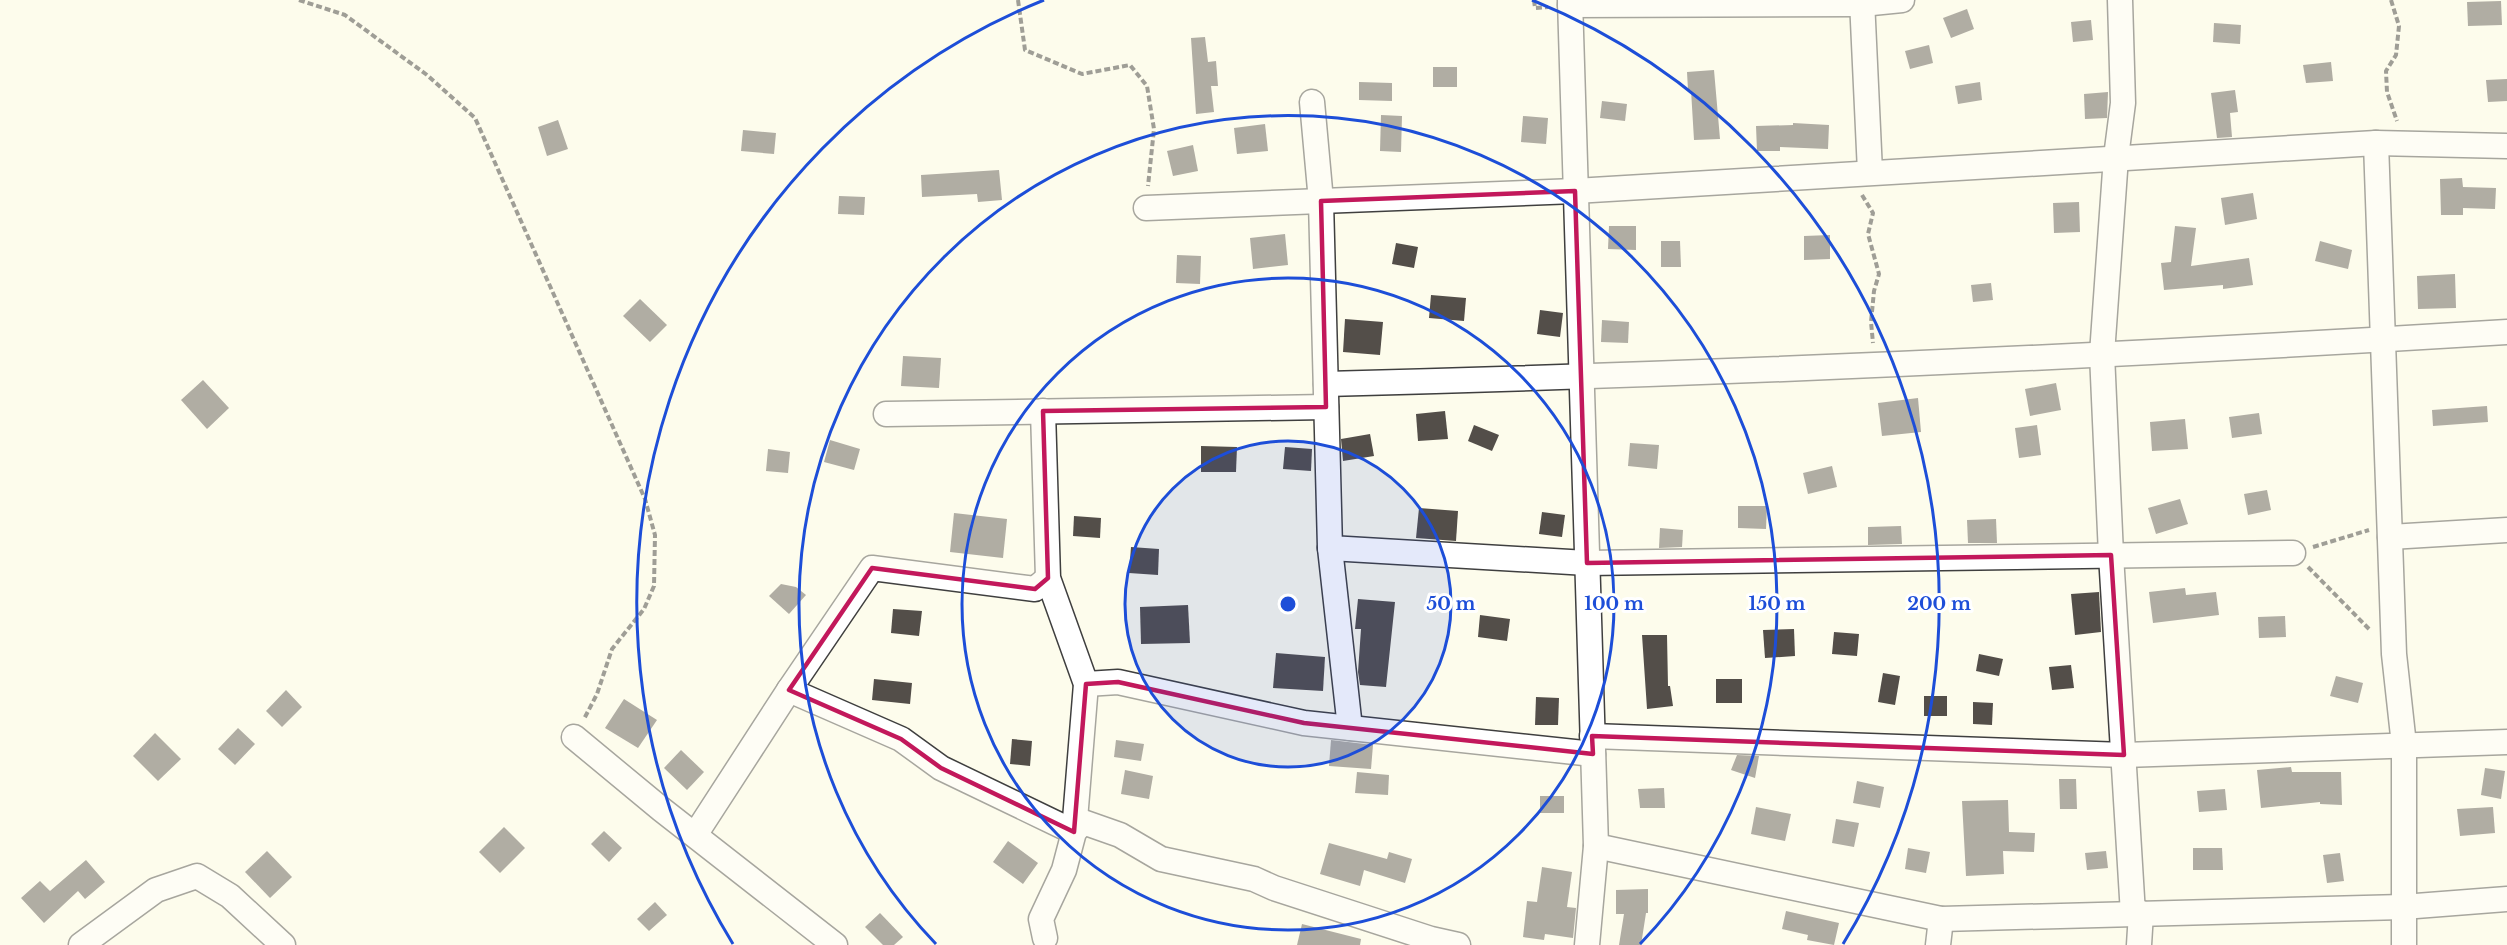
<svg xmlns="http://www.w3.org/2000/svg" width="2507" height="945" font-family="'Libre Baskerville',serif">
	<style>
		.building { fill: #534e49 }
		.lines { fill: none; stroke-linecap: round; stroke-linejoin: round }
		.minor-casing { stroke: #3f3f3f; stroke-width: 27 }
		.path { stroke: #2e2e2e; stroke-width: 4; stroke-dasharray: 6 3; stroke-linecap: butt }
		.minor { stroke: #fff; stroke-width: 24 }
		.marked { fill: none; stroke: #c2185b; stroke-width: 4.5; stroke-linejoin: round }
		.ring { fill: none; stroke: #1d4ed8; stroke-width: 3 }
		.centre { fill: #1d4ed8; stroke: #fff; stroke-width: 3 }
		.ring-label { font-size: 18px; text-anchor: middle; font-weight: bold; fill: #1d4ed8; stroke: #fff; stroke-width: 6; stroke-linejoin: round; paint-order: stroke }
	</style>
	<rect width="100%" height="100%" fill="#fdfcec"/>
	<!-- building -->
	<g class="building">
		<path d="M 2501,1 L 2502,25 L 2468,26 L 2467,2 Z"/>
		<path d="M 1967,9 L 1974,29 L 1951,38 L 1943,18 Z"/>
		<path d="M 2091,20 L 2093,40 L 2073,42 L 2071,22 Z"/>
		<path d="M 2214,23 L 2241,25 L 2240,44 L 2213,42 Z"/>
		<path d="M 1205,37 L 1208,62 L 1216,61 L 1218,86 L 1211,86 L 1214,112 L 1196,114 L 1191,38 Z"/>
		<path d="M 1929,45 L 1933,63 L 1910,69 L 1905,51 Z"/>
		<path d="M 2331,62 L 2333,81 L 2306,83 L 2303,65 Z"/>
		<rect x="1433" y="67" width="24" height="20"/>
		<path d="M 1714,70 L 1720,139 L 1694,140 L 1691,90 L 1688,90 L 1687,72 Z"/>
		<path d="M 2507,79 L 2507,101 L 2488,102 L 2486,80 Z"/>
		<path d="M 1359,82 L 1392,83 L 1392,101 L 1359,100 Z"/>
		<path d="M 1980,82 L 1982,100 L 1958,104 L 1955,86 Z"/>
		<path d="M 2235,90 L 2238,112 L 2230,113 L 2232,137 L 2217,138 L 2211,93 Z"/>
		<path d="M 2108,92 L 2107,118 L 2085,119 L 2084,94 Z"/>
		<path d="M 1602,101 L 1627,104 L 1625,121 L 1600,118 Z"/>
		<path d="M 1381,115 L 1402,116 L 1401,152 L 1380,151 Z"/>
		<path d="M 1523,116 L 1548,118 L 1546,144 L 1521,142 Z"/>
		<path d="M 558,120 L 568,149 L 547,156 L 538,127 Z"/>
		<path d="M 1793,123 L 1829,125 L 1828,149 L 1780,147 L 1780,151 L 1757,151 L 1756,126 L 1793,125 Z"/>
		<path d="M 1265,124 L 1268,151 L 1237,154 L 1234,128 Z"/>
		<path d="M 743,130 L 776,133 L 774,154 L 741,151 Z"/>
		<path d="M 1193,145 L 1198,171 L 1173,176 L 1167,151 Z"/>
		<path d="M 999,170 L 1002,200 L 978,202 L 977,194 L 922,197 L 921,175 Z"/>
		<path d="M 2462,178 L 2463,187 L 2496,188 L 2495,209 L 2463,208 L 2463,215 L 2441,215 L 2440,179 Z"/>
		<path d="M 2253,193 L 2257,219 L 2225,225 L 2221,198 Z"/>
		<path d="M 839,196 L 865,197 L 864,215 L 838,214 Z"/>
		<path d="M 2079,202 L 2080,232 L 2054,233 L 2053,203 Z"/>
		<path d="M 1609,226 L 1636,226 L 1636,250 L 1608,249 Z"/>
		<path d="M 2175,226 L 2196,228 L 2191,266 L 2249,258 L 2253,285 L 2223,289 L 2223,285 L 2164,290 L 2161,263 L 2171,262 Z"/>
		<path d="M 1285,234 L 1288,265 L 1253,269 L 1250,238 Z"/>
		<path d="M 1830,235 L 1830,259 L 1804,260 L 1804,236 Z"/>
		<path d="M 1661,241 L 1680,241 L 1681,267 L 1661,267 Z"/>
		<path d="M 2320,241 L 2352,250 L 2348,269 L 2315,261 Z"/>
		<path d="M 1396,243 L 1418,247 L 1414,268 L 1392,264 Z"/>
		<path d="M 1177,255 L 1201,256 L 1200,284 L 1176,283 Z"/>
		<path d="M 2455,274 L 2456,308 L 2418,309 L 2417,276 Z"/>
		<path d="M 1991,283 L 1993,300 L 1973,302 L 1971,285 Z"/>
		<path d="M 1431,295 L 1466,298 L 1464,321 L 1429,318 Z"/>
		<path d="M 640,299 L 667,325 L 650,342 L 623,316 Z"/>
		<path d="M 1540,310 L 1563,313 L 1560,337 L 1537,334 Z"/>
		<path d="M 1345,319 L 1383,322 L 1380,355 L 1343,352 Z"/>
		<path d="M 1602,320 L 1629,322 L 1628,343 L 1601,342 Z"/>
		<path d="M 903,356 L 941,358 L 939,388 L 901,386 Z"/>
		<path d="M 203,380 L 229,408 L 207,429 L 181,400 Z"/>
		<path d="M 2056,383 L 2061,410 L 2030,416 L 2025,389 Z"/>
		<path d="M 1918,398 L 1921,432 L 1882,436 L 1878,403 Z"/>
		<path d="M 2487,406 L 2488,422 L 2433,426 L 2432,410 Z"/>
		<path d="M 1445,411 L 1448,439 L 1418,441 L 1416,414 Z"/>
		<path d="M 2259,413 L 2262,434 L 2232,438 L 2229,417 Z"/>
		<path d="M 2185,419 L 2188,449 L 2152,451 L 2150,422 Z"/>
		<path d="M 1474,425 L 1499,435 L 1492,451 L 1468,441 Z"/>
		<path d="M 2037,425 L 2041,455 L 2019,458 L 2015,428 Z"/>
		<path d="M 1370,434 L 1374,456 L 1343,461 L 1341,439 Z"/>
		<path d="M 830,440 L 860,449 L 854,470 L 824,462 Z"/>
		<path d="M 1630,443 L 1659,445 L 1657,469 L 1628,466 Z"/>
		<path d="M 1201,446 L 1237,447 L 1236,472 L 1201,472 Z"/>
		<path d="M 1285,447 L 1312,449 L 1311,471 L 1283,469 Z"/>
		<path d="M 768,449 L 790,452 L 788,473 L 766,471 Z"/>
		<path d="M 1832,466 L 1837,487 L 1808,494 L 1803,473 Z"/>
		<path d="M 2267,490 L 2271,510 L 2248,515 L 2244,494 Z"/>
		<path d="M 2180,499 L 2188,524 L 2156,534 L 2148,508 Z"/>
		<path d="M 1738,506 L 1767,506 L 1766,529 L 1738,528 Z"/>
		<path d="M 1419,508 L 1458,511 L 1456,541 L 1416,538 Z"/>
		<path d="M 1542,512 L 1565,515 L 1562,537 L 1539,534 Z"/>
		<path d="M 954,513 L 1007,519 L 1003,558 L 950,552 Z"/>
		<path d="M 1074,516 L 1101,518 L 1100,538 L 1073,536 Z"/>
		<path d="M 1996,519 L 1997,543 L 1968,543 L 1967,520 Z"/>
		<path d="M 1901,526 L 1902,544 L 1868,545 L 1868,527 Z"/>
		<path d="M 1660,528 L 1683,530 L 1682,547 L 1659,548 Z"/>
		<path d="M 1131,547 L 1159,549 L 1158,575 L 1129,573 Z"/>
		<path d="M 781,584 L 796,587 L 806,595 L 789,614 L 769,596 Z"/>
		<path d="M 2185,588 L 2186,595 L 2216,592 L 2219,615 L 2153,623 L 2149,592 Z"/>
		<path d="M 2099,592 L 2101,632 L 2075,635 L 2071,594 Z"/>
		<path d="M 1358,599 L 1395,602 L 1386,687 L 1360,685 L 1358,672 L 1361,629 L 1355,629 Z"/>
		<path d="M 1188,605 L 1190,643 L 1141,644 L 1140,607 Z"/>
		<path d="M 893,609 L 922,611 L 919,636 L 891,633 Z"/>
		<path d="M 1480,615 L 1510,619 L 1507,641 L 1478,637 Z"/>
		<path d="M 2285,616 L 2286,637 L 2259,638 L 2258,617 Z"/>
		<path d="M 1794,629 L 1795,656 L 1765,658 L 1763,630 Z"/>
		<path d="M 1834,632 L 1859,634 L 1857,656 L 1832,654 Z"/>
		<path d="M 1642,635 L 1667,635 L 1668,686 L 1670,686 L 1673,706 L 1647,709 Z"/>
		<path d="M 1276,653 L 1325,657 L 1323,691 L 1273,688 Z"/>
		<path d="M 1979,654 L 2003,659 L 1999,676 L 1976,671 Z"/>
		<path d="M 2071,665 L 2074,688 L 2052,690 L 2049,667 Z"/>
		<path d="M 1883,673 L 1900,676 L 1895,705 L 1878,702 Z"/>
		<path d="M 2336,676 L 2363,683 L 2358,703 L 2330,696 Z"/>
		<path d="M 874,679 L 912,683 L 910,704 L 872,700 Z"/>
		<rect x="1716" y="679" width="26" height="24"/>
		<path d="M 286,690 L 302,707 L 282,727 L 266,711 Z"/>
		<rect x="1924" y="696" width="23" height="20"/>
		<path d="M 1536,697 L 1559,698 L 1558,725 L 1535,725 Z"/>
		<path d="M 624,699 L 657,720 L 638,748 L 605,728 Z"/>
		<path d="M 1973,702 L 1993,703 L 1992,725 L 1973,724 Z"/>
		<path d="M 238,728 L 255,744 L 235,765 L 218,749 Z"/>
		<path d="M 155,733 L 181,759 L 158,781 L 133,756 Z"/>
		<path d="M 1012,739 L 1032,741 L 1030,766 L 1010,764 Z"/>
		<path d="M 1116,740 L 1144,744 L 1141,761 L 1114,757 Z"/>
		<path d="M 1331,740 L 1373,745 L 1371,769 L 1329,766 Z"/>
		<path d="M 681,750 L 704,772 L 687,790 L 664,768 Z"/>
		<path d="M 1737,755 L 1759,756 L 1755,778 L 1731,770 Z"/>
		<path d="M 2291,767 L 2292,772 L 2341,772 L 2342,805 L 2320,804 L 2320,802 L 2261,808 L 2257,770 Z"/>
		<path d="M 2485,768 L 2505,771 L 2501,799 L 2481,795 Z"/>
		<path d="M 1125,770 L 1153,776 L 1149,799 L 1121,794 Z"/>
		<path d="M 1357,772 L 1389,775 L 1388,795 L 1355,793 Z"/>
		<path d="M 2059,779 L 2076,779 L 2077,809 L 2060,809 Z"/>
		<path d="M 1857,781 L 1884,787 L 1880,808 L 1853,803 Z"/>
		<path d="M 1664,788 L 1665,808 L 1640,808 L 1638,789 Z"/>
		<path d="M 2225,789 L 2227,810 L 2199,812 L 2197,791 Z"/>
		<rect x="1540" y="796" width="24" height="17"/>
		<path d="M 2008,800 L 2009,832 L 2035,833 L 2034,852 L 2003,851 L 2004,874 L 1966,876 L 1962,801 Z"/>
		<path d="M 1756,807 L 1791,814 L 1785,841 L 1751,834 Z"/>
		<path d="M 2493,807 L 2495,833 L 2460,836 L 2457,809 Z"/>
		<path d="M 1836,819 L 1859,823 L 1854,847 L 1832,843 Z"/>
		<path d="M 504,827 L 525,848 L 500,873 L 479,852 Z"/>
		<path d="M 604,831 L 622,848 L 609,862 L 591,844 Z"/>
		<path d="M 1008,841 L 1038,863 L 1023,884 L 993,862 Z"/>
		<path d="M 1329,843 L 1387,859 L 1389,852 L 1412,859 L 1405,883 L 1364,870 L 1360,886 L 1320,874 Z"/>
		<path d="M 1908,848 L 1930,852 L 1926,873 L 1905,869 Z"/>
		<path d="M 2193,848 L 2222,848 L 2223,870 L 2193,870 Z"/>
		<path d="M 267,851 L 292,877 L 270,898 L 245,872 Z"/>
		<path d="M 2106,851 L 2108,868 L 2087,870 L 2085,853 Z"/>
		<path d="M 2340,853 L 2344,881 L 2327,883 L 2323,855 Z"/>
		<path d="M 86,860 L 105,882 L 85,899 L 78,891 L 44,923 L 21,898 L 40,881 L 50,891 Z"/>
		<path d="M 1542,867 L 1572,872 L 1567,907 L 1576,908 L 1573,938 L 1545,934 L 1544,940 L 1523,937 L 1527,901 L 1537,902 Z"/>
		<path d="M 1648,889 L 1648,913 L 1646,913 L 1641,945 L 1619,945 L 1624,914 L 1616,914 L 1616,890 Z"/>
		<path d="M 655,902 L 667,915 L 649,931 L 637,919 Z"/>
		<path d="M 1786,911 L 1839,923 L 1834,945 L 1807,940 L 1808,935 L 1782,929 Z"/>
		<path d="M 880,913 L 903,937 L 894,945 L 883,945 L 865,927 Z"/>
		<path d="M 1302,924 L 1361,939 L 1360,945 L 1297,945 Z"/>
	</g>
	<g class="lines">
		<!-- minor casing -->
		<g class="minor-casing">
			<g id="minor">
				<path d="M 1570,0 L 1596,846 L 1941,919 L 2403,907 L 2507,899"/>
				<path d="M 1862,0 L 1870,172"/>
				<path d="M 2120,0 L 2123,103 L 2116,157 L 2102,354 L 2111,555 L 2133,914"/>
				<path d="M 1570,5 L 1862,4 L 1902,0"/>
				<path d="M 1312,102 L 1321,201 L 1330,548 L 1587,563 L 2293,553"/>
				<path d="M 2376,143 L 2394,654 L 2404,745 L 2404,945"/>
				<path d="M 1146,208 L 1575,191 L 2376,143 L 2507,146"/>
				<path d="M 1326,384 C 1720,374 2114,356 2507,332"/>
				<path d="M 886,414 L 1326,407"/>
				<path d="M 2390,537 L 2507,530"/>
				<path d="M 1330,548 L 1350,728"/>
				<path d="M 1086,684 L 1118,682 L 1304,723 L 1593,754"/>
				<path d="M 789,690 L 901,739 L 941,768 L 1074,832 L 1086,684 L 1048,578 L 1043,411"/>
				<path d="M 1592,736 L 2124,755 L 2507,742"/>
				<path d="M 574,737 L 661,809 L 835,945"/>
				<path d="M 695,835 L 789,690 L 872,568 L 1035,589 L 1048,578"/>
				<path d="M 1045,938 L 1041,919 L 1064,870 L 1074,832 L 1083,822 L 1120,835 L 1161,859 L 1254,879 L 1274,888 L 1431,939 L 1458,945"/>
				<path d="M 81,945 L 156,890 L 197,876 L 230,896 L 283,945"/>
				<path d="M 1587,945 L 1596,846"/>
				<path d="M 1938,945 L 1941,919"/>
				<path d="M 2139,945 L 2141,913"/>
			</g>
		</g>
		<!-- path -->
		<g class="path">
			<path d="M 299,0 L 345,15 L 427,75 L 475,118 L 645,499 L 655,535 L 654,586 L 644,609 L 612,649 L 597,694 L 584,719"/>
			<path d="M 1018,0 L 1025,50 L 1082,74 L 1130,65 L 1147,86 L 1154,129 L 1148,186"/>
			<path d="M 1534,0 L 1535,8 L 1548,7"/>
			<path d="M 2391,0 L 2399,26 L 2396,55 L 2386,71 L 2387,92 L 2397,121"/>
			<path d="M 1862,195 L 1873,213 L 1868,234 L 1879,274 L 1874,291 L 1871,322 L 1873,343"/>
			<path d="M 2313,547 L 2369,530"/>
			<path d="M 2308,567 L 2370,630"/>
		</g>
		<!-- minor -->
		<use href="#minor" class="minor"/>
	</g>
	<!-- marked area -->
	<path d="M0 0H2507V945H0ZM 1575,191 L 1587,563 L 2111,555 L 2124,755 L 1592,736 L 1593,754 L 1304,723 L 1118,682 L 1086,684 L 1074,832 L 941,768 L 901,739 L 789,690 L 872,568 L 1035,589 L 1048,578 L 1043,411 L 1326,407 L 1321,201 Z" fill="#fdfcec" fill-opacity=".55" fill-rule="evenodd"/>
	<path class="marked" d="M 1575,191 L 1587,563 L 2111,555 L 2124,755 L 1592,736 L 1593,754 L 1304,723 L 1118,682 L 1086,684 L 1074,832 L 941,768 L 901,739 L 789,690 L 872,568 L 1035,589 L 1048,578 L 1043,411 L 1326,407 L 1321,201 Z"/>
	<!-- distance rings -->
	<circle cx="1288" cy="604" r="163" fill="#1d4ed8" fill-opacity=".12"/>
	<g class="ring">
		<circle cx="1288" cy="604" r="163"/>
		<circle cx="1288" cy="604" r="326"/>
		<path d="M936 944A489 489 0 1 1 1640 944"/>
		<path d="M733 944A651 651 0 0 1 1044 0M1532 0A651 651 0 0 1 1843 944"/>
	</g>
	<circle cx="1288" cy="604" r="9" class="centre"/>
	<g class="ring-label">
		<text x="1451" y="610">50 m</text>
		<text x="1614" y="610">100 m</text>
		<text x="1777" y="610">150 m</text>
		<text x="1939" y="610">200 m</text>
	</g>
</svg>
